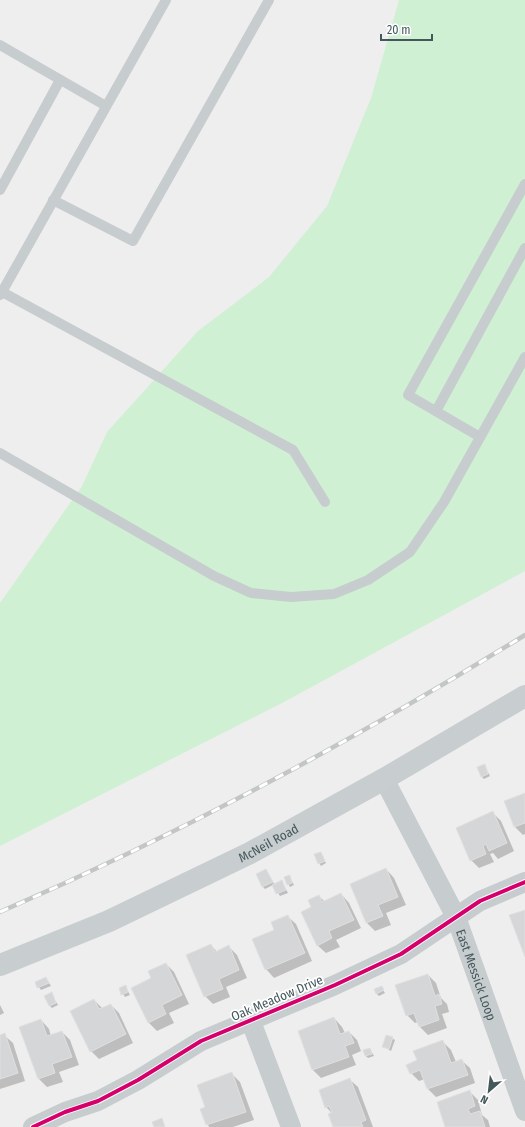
<svg xmlns="http://www.w3.org/2000/svg" width="525" height="1127" font-family="'Fira Sans Condensed',sans-serif">
	<style>
		.green { fill: #d0f0d3 }
		.shadow { fill: #0003 }
		.building { fill: #d5d6d7; stroke: #e0e0e1 }
		.lines { fill: none; stroke-linecap: round; stroke-linejoin: round }
		.lane { stroke: #c7ccce; stroke-width: 10 }
		.street { stroke: #c7ccce; stroke-width: 20 }
		.secondary { stroke: #c8cdcf; stroke-width: 22 }
		.rail-casing { stroke: #c3c6c7; stroke-width: 4.5 }
		.rail { stroke: #fff; stroke-width: 3; stroke-dasharray: 9; stroke-linecap: butt }
		.cycleway-casing { stroke: #fff; stroke-width: 6 }
		.cycleway { stroke: #d6006c; stroke-width: 4 }
		.labels { text-anchor: middle; dominant-baseline: central; stroke-width: 3.5; stroke-linejoin: round; paint-order: stroke }
		.street-label { font-size: 13px; fill: #44585c; stroke: #fff }
	</style>
	<rect width="100%" height="100%" fill="#efeeee"/>
	<!-- green -->
	<path class="green" d="M 399,0 L 525,0 L 525,571 L 284,702 L 0,846 L 0,603 L 82,486 L 107,432 L 198,331 L 269,277 L 327,206 L 371,98 Z"/>
	<!-- shadow -->
	<g class="shadow">
		<path d="M 484,765 L 490,776 L 484,779 L 481,776 Z"/>
		<path d="M 525,794 L 525,834 L 523,835 L 515,827 Z"/>
		<path d="M 493,813 L 501,821 L 514,851 L 498,859 L 493,853 L 490,854 L 494,862 L 479,868 L 471,860 Z"/>
		<path d="M 320,853 L 326,863 L 321,866 L 319,863 Z"/>
		<path d="M 386,869 L 394,878 L 406,905 L 386,913 L 391,925 L 375,931 L 367,923 L 351,884 Z"/>
		<path d="M 266,870 L 275,885 L 282,882 L 288,893 L 280,896 L 273,885 L 265,889 L 263,887 Z"/>
		<path d="M 289,876 L 294,885 L 290,887 L 288,884 Z"/>
		<path d="M 341,894 L 349,903 L 361,928 L 336,940 L 340,947 L 326,953 L 317,945 L 319,896 L 325,902 Z"/>
		<path d="M 287,916 L 296,924 L 312,961 L 274,978 L 266,969 Z"/>
		<path d="M 211,945 L 217,952 L 229,947 L 237,955 L 247,978 L 226,987 L 230,997 L 213,1004 L 205,996 Z"/>
		<path d="M 166,964 L 174,972 L 189,1004 L 169,1013 L 174,1023 L 157,1031 L 149,1023 L 152,979 Z"/>
		<path d="M 428,975 L 436,983 L 441,998 L 447,1004 L 449,1012 L 442,1014 L 447,1028 L 428,1035 L 420,1027 L 419,1022 L 415,1023 L 407,1015 Z"/>
		<path d="M 46,978 L 51,986 L 41,990 L 36,983 Z"/>
		<path d="M 125,986 L 130,995 L 125,997 L 120,989 Z"/>
		<path d="M 381,987 L 385,993 L 379,996 L 376,993 Z"/>
		<path d="M 51,994 L 58,1005 L 52,1008 L 49,1005 Z"/>
		<path d="M 94,1000 L 103,1009 L 111,1005 L 119,1013 L 133,1043 L 99,1059 L 91,1051 Z"/>
		<path d="M 0,1005 L 4,1013 L 0,1015 Z"/>
		<path d="M 334,1018 L 342,1027 L 345,1033 L 349,1032 L 357,1040 L 361,1051 L 352,1055 L 356,1065 L 321,1078 L 313,1070 L 299,1031 Z"/>
		<path d="M 41,1020 L 49,1029 L 51,1036 L 62,1032 L 70,1040 L 79,1065 L 59,1072 L 63,1082 L 47,1087 L 39,1079 L 21,1028 Z"/>
		<path d="M 4,1035 L 13,1043 L 25,1081 L 0,1089 L 0,1036 Z"/>
		<path d="M 392,1038 L 395,1040 L 391,1051 L 383,1046 Z"/>
		<path d="M 443,1042 L 451,1050 L 456,1062 L 461,1060 L 470,1068 L 475,1083 L 436,1097 L 428,1089 L 425,1079 L 419,1081 L 411,1073 L 418,1061 Z"/>
		<path d="M 370,1049 L 374,1056 L 368,1058 L 366,1056 Z"/>
		<path d="M 231,1073 L 240,1082 L 254,1120 L 233,1127 L 209,1127 L 201,1110 L 207,1108 Z"/>
		<path d="M 349,1079 L 358,1087 L 373,1127 L 334,1127 L 332,1113 L 326,1107 Z"/>
		<path d="M 470,1092 L 478,1100 L 482,1115 L 488,1120 L 490,1127 L 446,1127 Z"/>
	</g>
	<!-- building -->
	<g class="building">
		<path d="M 485,764 L 488,774 L 481,777 L 477,767 Z"/>
		<path d="M 525,793 L 525,823 L 514,827 L 504,801 Z"/>
		<path d="M 493,811 L 507,843 L 489,851 L 486,844 L 483,846 L 486,854 L 470,861 L 456,828 Z"/>
		<path d="M 321,852 L 325,861 L 318,864 L 314,854 Z"/>
		<path d="M 386,868 L 398,897 L 378,905 L 383,916 L 366,923 L 350,884 Z"/>
		<path d="M 266,869 L 273,882 L 262,887 L 256,874 Z"/>
		<path d="M 290,875 L 292,883 L 287,885 L 284,877 Z"/>
		<path d="M 282,880 L 286,890 L 276,894 L 272,885 Z"/>
		<path d="M 341,893 L 354,920 L 329,931 L 332,938 L 317,946 L 301,912 L 311,907 L 308,900 L 319,895 L 322,902 Z"/>
		<path d="M 525,910 L 525,957 L 509,915 Z"/>
		<path d="M 288,915 L 305,953 L 265,970 L 252,939 L 274,930 L 271,922 Z"/>
		<path d="M 211,944 L 215,952 L 229,945 L 239,970 L 219,979 L 223,989 L 204,997 L 186,955 Z"/>
		<path d="M 166,963 L 182,995 L 162,1005 L 166,1014 L 148,1023 L 131,988 L 151,978 L 148,971 Z"/>
		<path d="M 428,974 L 435,996 L 439,994 L 442,1004 L 435,1006 L 439,1020 L 419,1027 L 414,1013 L 406,1016 L 395,985 Z"/>
		<path d="M 46,977 L 49,983 L 37,988 L 35,982 Z"/>
		<path d="M 126,985 L 128,992 L 121,995 L 119,988 Z"/>
		<path d="M 382,986 L 384,990 L 376,994 L 374,989 Z"/>
		<path d="M 52,992 L 56,1003 L 49,1006 L 44,996 Z"/>
		<path d="M 94,999 L 99,1009 L 111,1004 L 126,1034 L 90,1052 L 70,1011 Z"/>
		<path d="M 334,1017 L 340,1034 L 349,1031 L 354,1043 L 345,1046 L 349,1057 L 312,1070 L 298,1031 Z"/>
		<path d="M 41,1019 L 47,1036 L 62,1031 L 72,1057 L 52,1064 L 55,1073 L 38,1079 L 19,1027 Z"/>
		<path d="M 5,1033 L 18,1073 L 0,1079 L 0,1035 Z"/>
		<path d="M 386,1035 L 393,1037 L 389,1049 L 382,1047 Z"/>
		<path d="M 443,1040 L 451,1063 L 462,1059 L 468,1075 L 427,1089 L 420,1070 L 410,1074 L 406,1065 L 417,1060 L 413,1051 Z"/>
		<path d="M 370,1048 L 372,1054 L 365,1056 L 363,1050 Z"/>
		<path d="M 232,1072 L 246,1112 L 206,1125 L 200,1109 L 205,1107 L 197,1085 Z"/>
		<path d="M 350,1078 L 366,1120 L 361,1122 L 363,1127 L 333,1127 L 328,1114 L 332,1112 L 329,1106 L 325,1108 L 319,1090 Z"/>
		<path d="M 470,1090 L 475,1106 L 468,1109 L 470,1114 L 480,1111 L 485,1127 L 445,1127 L 437,1102 Z"/>
		<path d="M 162,1118 L 165,1127 L 154,1127 L 152,1122 Z"/>
	</g>
	<g class="lines">
		<!-- lane -->
		<g class="lane">
			<path d="M 0,45 L 106,106"/>
			<path d="M 0,190 L 60,80"/>
			<path d="M 53,200 L 133,241 L 269,0"/>
			<path d="M 0,291 L 2,292 L 166,0"/>
			<path d="M 0,295 L 2,292 L 293,450 L 325,502"/>
			<path d="M 436,411 L 525,248"/>
			<path d="M 480,437 L 408,395 L 525,184"/>
			<path d="M 0,453 L 214,576 L 251,593 L 291,597 L 334,594 L 368,580 L 410,552 L 444,502 L 525,357"/>
		</g>
		<!-- street -->
		<g class="street">
			<path id="s1" d="M 384,779 L 456,917 L 525,1111"/>
			<path d="M 250,1019 L 291,1127"/>
			<path d="M 33,1127 L 65,1112 L 98,1101 L 138,1080 L 201,1041 L 335,985 L 401,954 L 480,901 L 525,882"/>
		</g>
		<!-- secondary -->
		<path class="secondary" id="s2" d="M 0,965 L 109,921 L 250,853 L 384,779 L 525,696"/>
		<!-- rail casing -->
		<g class="rail-casing">
			<path id="rail" d="M 0,912 C 180,834 358,738 525,635"/>
		</g>
		<!-- rail -->
		<use href="#rail" class="rail"/>
		<!-- cycleway casing -->
		<g class="cycleway-casing">
			<path id="cycleway" d="M 33,1127 L 65,1112 L 98,1101 L 138,1080 L 201,1041 L 335,985 L 401,954 L 480,901 L 525,882"/>
		</g>
		<!-- cycleway -->
		<use href="#cycleway" class="cycleway"/>
	</g>
	<g class="labels">
		<!-- street labels -->
		<g class="street-label">
			<text stroke="none"><textPath href="#s2" startOffset="295">McNeil Road</textPath></text>
			<text stroke="none"><textPath href="#s1" startOffset="217">East Messick Loop</textPath></text>
			<text transform="translate(277 998) rotate(-23)">Oak Meadow Drive</text>
		</g>
	</g>
	<!-- north arrow -->
	<g transform="translate(489 1091) rotate(208)" stroke="#ffffff" stroke-width="3" paint-order="stroke">
	<path d="M0-3L7 15L0 10L-7 15Z" fill="#44585c"/>
	<text y="-6" font-size="11" font-weight="bold" text-anchor="middle" fill="#44585c">N</text>
	</g>
	<!-- scale -->
	<path d="M381 34v6h51v-6" fill="none" stroke="#44585c" stroke-width="2"/>
	<text x="387" y="34" font-size="12" fill="#44585c" stroke="#ffffff" stroke-width="3" paint-order="stroke">20 m</text>
</svg>
